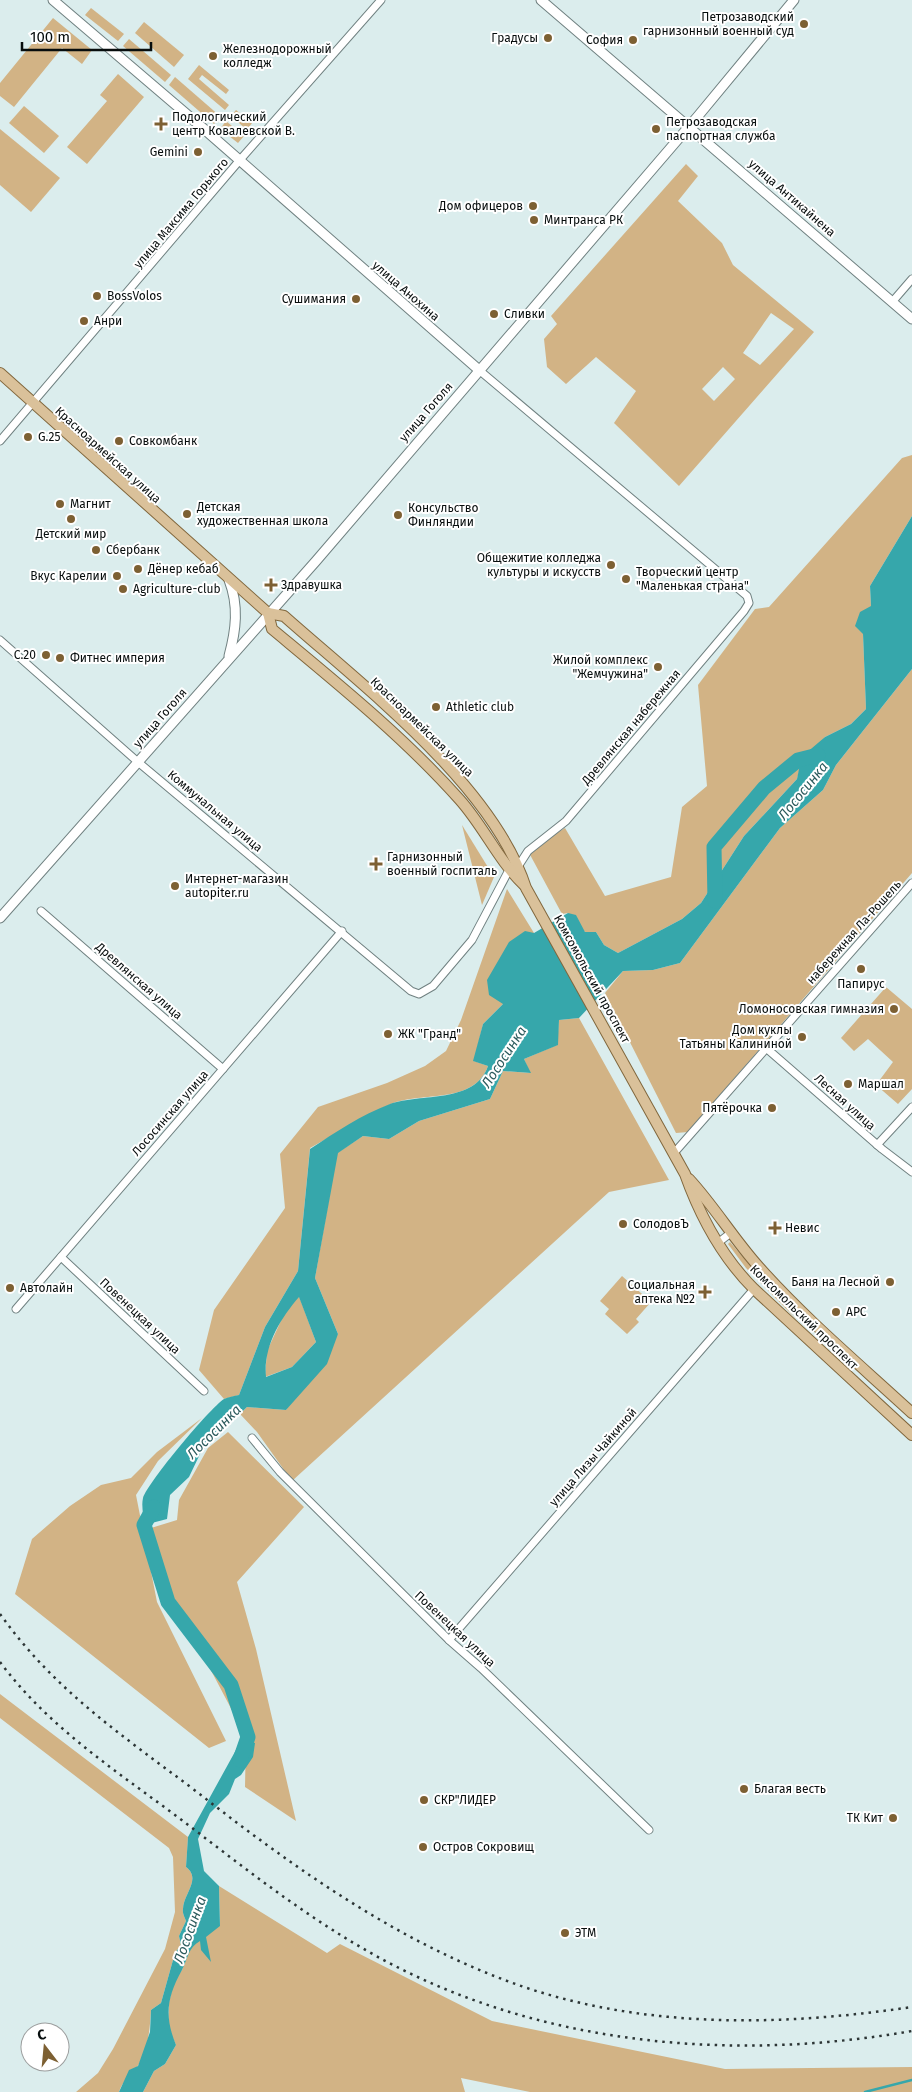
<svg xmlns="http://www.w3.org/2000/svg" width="912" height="2092" font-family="'Fira Sans',sans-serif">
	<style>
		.green { fill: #d2b385; fill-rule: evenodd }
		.water { fill: #36a7ab; fill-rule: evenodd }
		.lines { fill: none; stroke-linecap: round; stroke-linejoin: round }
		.stream { stroke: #36a7ab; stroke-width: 2.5 }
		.river { stroke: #36a7ab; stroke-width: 15 }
		.street-casing { stroke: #708181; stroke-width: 9 }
		.secondary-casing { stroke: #708181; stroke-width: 11 }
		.primary-casing { stroke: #81673d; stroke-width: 12 }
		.street { stroke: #fff; stroke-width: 7 }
		.secondary { stroke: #fff; stroke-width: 9 }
		.primary { stroke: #dac19a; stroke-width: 10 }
		.rail { stroke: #2c3535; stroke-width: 2.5; stroke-dasharray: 2.5 5; stroke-linecap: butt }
		.poi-dot { fill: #7d6033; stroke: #fff; stroke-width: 2 }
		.labels { text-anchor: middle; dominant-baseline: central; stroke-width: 4; stroke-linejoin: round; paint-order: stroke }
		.poi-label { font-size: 12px; fill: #070d0d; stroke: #fff; text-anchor: start }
		.street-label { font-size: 12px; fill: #070d0d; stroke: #fff }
		.water-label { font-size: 14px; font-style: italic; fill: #2c5b5d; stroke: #fff }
	</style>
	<rect width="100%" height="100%" fill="#dbeded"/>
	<!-- green -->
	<g class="green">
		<path d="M 91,8 L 124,34 L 118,41 L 85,15 Z"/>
		<path d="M 53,18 L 92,50 L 82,64 L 62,48 L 14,107 L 0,96 L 0,83 Z"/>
		<path d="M 144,22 L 184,55 L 174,67 L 135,33 Z"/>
		<path d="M 129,39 L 171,75 L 165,82 L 123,46 Z"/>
		<path d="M 199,65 L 229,90 L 226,94 L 202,75 L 199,79 L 229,105 L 225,110 L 188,79 Z"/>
		<path d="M 118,74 L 144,97 L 87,164 L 67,147 L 107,101 L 100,95 Z"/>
		<path d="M 175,77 L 221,117 L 214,124 L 169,85 Z"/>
		<path d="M 24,106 L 59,136 L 44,153 L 9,123 Z"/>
		<path d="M 236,110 L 252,123 L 247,130 L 231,116 Z"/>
		<path d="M 226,121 L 244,136 L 238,143 L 220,129 Z"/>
		<path d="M 0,129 L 60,178 L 31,212 L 0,185 Z"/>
		<path d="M 686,164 L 698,176 L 678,201 L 722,243 L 733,265 L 814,332 L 679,486 L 614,423 L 636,391 L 596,357 L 566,384 L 547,367 L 544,339 L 557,324 L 551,316 ZM 771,313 L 794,329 L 760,365 L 743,353 ZM 723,367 L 735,379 L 714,401 L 702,389 Z"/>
		<path d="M 912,455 L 912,516 L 870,586 L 871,606 L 863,634 L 866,709 L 851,724 L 825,737 L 801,764 L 797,779 L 744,836 L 701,903 L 682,919 L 618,953 L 604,945 L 596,932 L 585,932 L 568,913 L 562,914 L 528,851 L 565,828 L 605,896 L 671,877 L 682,807 L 707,786 L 698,685 L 755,609 L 769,607 L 902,458 Z"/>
		<path d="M 912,669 L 912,873 L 688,1132 L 676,1133 L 605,993 L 623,971 L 653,970 L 680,963 L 780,828 L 823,790 L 836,765 Z"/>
		<path d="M 462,825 L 494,877 L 482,905 Z"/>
		<path d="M 507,889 L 534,933 L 503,1004 L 483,1024 L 474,1061 L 488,1066 C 474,1105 422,1091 391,1104 C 363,1116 336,1134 310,1148 L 298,1271 L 265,1327 L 239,1395 L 224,1399 L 199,1370 L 214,1310 L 285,1208 L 280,1154 L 318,1107 L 387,1083 L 425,1066 L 446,1051 L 461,1020 Z"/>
		<path d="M 886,987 L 912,1009 L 912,1089 L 898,1104 L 876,1085 L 893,1062 L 868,1039 L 854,1051 L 841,1038 Z"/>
		<path d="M 579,1018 L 669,1180 L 609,1192 L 292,1481 L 257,1432 L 240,1414 L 247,1407 L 286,1410 L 338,1334 L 315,1278 L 337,1153 L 363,1136 L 389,1139 L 419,1121 L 490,1099 L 503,1071 L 530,1073 L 524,1059 L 557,1045 L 559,1020 Z"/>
		<path d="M 730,1242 L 797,1320 L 746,1268 L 728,1244 Z"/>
		<path d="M 622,1276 L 651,1302 L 636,1319 L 639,1322 L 627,1334 L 605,1314 L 609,1309 L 600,1301 Z"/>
		<path d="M 299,1296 L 316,1342 L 292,1367 L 265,1377 L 267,1351 L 285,1312 Z"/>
		<path d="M 202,1418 L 158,1461 L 136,1495 L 157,1602 L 226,1741 L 209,1748 L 15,1594 L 32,1539 L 70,1506 L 101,1485 L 131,1478 L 157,1452 Z"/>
		<path d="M 228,1432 L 304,1507 L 237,1582 L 256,1649 L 296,1821 L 245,1787 L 246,1737 L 174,1600 L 151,1528 L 177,1520 L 179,1500 L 208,1448 Z"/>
		<path d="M 0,1694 L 188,1837 L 186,1867 C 202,1879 183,1894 183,1909 C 182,1913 185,1918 186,1921 L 179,1936 L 181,1945 L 175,1953 L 161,2003 L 151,2010 C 150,2029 148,2051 137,2067 C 131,2076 122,2081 119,2092 L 76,2092 L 98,2073 L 113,2049 L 165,1949 L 175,1912 L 173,1857 L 169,1848 L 0,1718 Z"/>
		<path d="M 219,1886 L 327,1953 L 340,1944 L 492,2021 L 725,2069 L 912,2067 L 912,2092 L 530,2092 L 461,2078 L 465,2092 L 143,2092 L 154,2071 L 165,2064 L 176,2045 L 168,2027 L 169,2002 L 174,1981 L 182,1970 L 190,1947 L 220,1925 Z"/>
	</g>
	<!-- water -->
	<g class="water">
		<path d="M 912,516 L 912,669 L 836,765 L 823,790 L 780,828 L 680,963 L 653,970 L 623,971 L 579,1018 L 559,1020 L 558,1045 L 524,1059 L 531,1073 L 503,1071 L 490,1099 L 419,1121 L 389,1139 L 363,1136 L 338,1153 L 315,1278 L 338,1334 L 327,1364 L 286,1410 L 247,1407 L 201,1452 L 189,1477 L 170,1495 L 167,1519 L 144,1525 C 144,1517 141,1506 143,1498 C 149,1481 209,1409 224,1399 C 228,1397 234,1396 239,1395 L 265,1327 L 298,1271 L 310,1149 C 336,1132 361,1115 390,1104 C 421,1093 475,1104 488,1066 L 473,1061 L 483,1024 L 503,1004 L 489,995 L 487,980 L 509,942 L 525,931 L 534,933 L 568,913 L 576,915 L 585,932 L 596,932 L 604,945 L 618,953 L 682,919 L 701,903 L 744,836 L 797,779 L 800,764 L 798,760 L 825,737 L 851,724 L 866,709 L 863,634 L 855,626 L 860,612 L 871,606 L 870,586 ZM 299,1297 L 316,1342 L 292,1367 L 266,1377 C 263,1347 280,1319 299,1297 Z"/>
		<path d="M 242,1739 L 255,1743 L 253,1757 L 241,1775 L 235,1779 L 229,1794 L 210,1813 L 198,1839 L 204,1871 L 219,1886 L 220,1926 L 206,1937 L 211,1962 L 201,1950 L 200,1941 C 188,1948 188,1958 182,1970 C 167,1997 164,2016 176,2045 L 165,2064 L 154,2071 L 143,2092 L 119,2092 L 129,2070 L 138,2066 L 150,2032 L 151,2010 L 161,2003 L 175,1953 L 181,1945 L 179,1936 L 186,1921 C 185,1918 182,1913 183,1909 C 183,1894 202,1879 186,1867 L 188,1837 Z"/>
	</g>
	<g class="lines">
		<!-- stream -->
		<path class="stream" d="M 865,2092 L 912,2080"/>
		<!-- river -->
		<g class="river">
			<path d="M 715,901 L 714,847 L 764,788 L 798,760 L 818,755"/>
			<path d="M 154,1507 L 144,1525 L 168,1602 L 231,1685 L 248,1737 L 240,1760"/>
		</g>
		<!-- street casing -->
		<g class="street-casing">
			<g id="street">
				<path d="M 893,301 L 912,279"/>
				<path d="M 479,370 L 747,596 L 749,603 L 744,611 L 566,821 L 528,851 L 519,865"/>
				<path d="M 0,441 L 239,161 L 381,0"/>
				<path d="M 0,640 L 138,762 L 411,991 L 419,994 L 433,986 L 472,940 L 509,870"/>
				<path d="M 41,911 L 223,1069"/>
				<path d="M 765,1047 L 882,1149 L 912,1172"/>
				<path d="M 877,1145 L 912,1107"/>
				<path d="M 674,1153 L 912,883"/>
				<path d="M 719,1242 L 732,1232"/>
				<path d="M 61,1257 L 204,1391"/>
				<path d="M 16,1309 L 342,931"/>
				<path d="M 252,1438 L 280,1472 L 449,1640 L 481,1668 L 649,1830"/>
				<path d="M 449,1640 L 754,1289"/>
			</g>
		</g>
		<!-- secondary casing -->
		<g class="secondary-casing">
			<g id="secondary">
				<path d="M 53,0 L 204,129 L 479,370"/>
				<path d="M 541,0 L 912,319"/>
				<path d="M 229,656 C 236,630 239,606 229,580"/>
				<path d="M 0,918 L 316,561 L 698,116 L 794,0"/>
			</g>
		</g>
		<!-- primary casing -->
		<g class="primary-casing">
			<g id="primary">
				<path d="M 0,373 L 268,613 L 284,616 C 364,687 493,785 526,888 L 685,1174 C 700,1216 723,1258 754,1289 L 912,1435"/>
				<path d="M 268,613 L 272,629 C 337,683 404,737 460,800 C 484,827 498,860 524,885"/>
				<path d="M 689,1179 C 714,1206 733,1238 758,1266 C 805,1319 860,1365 912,1413"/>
			</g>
		</g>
		<!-- street -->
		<use href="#street" class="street"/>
		<!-- secondary -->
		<use href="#secondary" class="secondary"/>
		<!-- primary -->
		<use href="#primary" class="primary"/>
		<!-- rail -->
		<g class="rail">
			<path d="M 0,1614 C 56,1692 122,1735 197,1792 C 297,1870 402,1945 524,1987 C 649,2029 783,2026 912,2007"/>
			<path d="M 0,1662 C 49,1728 118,1772 183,1821 C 251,1873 320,1928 397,1967 C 555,2047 739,2061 912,2031"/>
		</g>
	</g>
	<!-- markers -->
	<g class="poi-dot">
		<circle cx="804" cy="24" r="5"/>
		<circle cx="548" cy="38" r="5"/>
		<circle cx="633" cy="40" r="5"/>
		<circle cx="213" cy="56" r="5"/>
		<path d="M158.5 116.5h5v5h5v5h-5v5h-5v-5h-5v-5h5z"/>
		<circle cx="656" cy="129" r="5"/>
		<circle cx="198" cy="152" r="5"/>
		<circle cx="533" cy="206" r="5"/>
		<circle cx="534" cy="220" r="5"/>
		<circle cx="97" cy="296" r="5"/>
		<circle cx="356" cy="299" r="5"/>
		<circle cx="494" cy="314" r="5"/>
		<circle cx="84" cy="321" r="5"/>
		<circle cx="28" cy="437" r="5"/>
		<circle cx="119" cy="441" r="5"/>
		<circle cx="60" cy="504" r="5"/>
		<circle cx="187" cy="514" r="5"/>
		<circle cx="398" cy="515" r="5"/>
		<circle cx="71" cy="519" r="5"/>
		<circle cx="96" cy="550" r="5"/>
		<circle cx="611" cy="565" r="5"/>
		<circle cx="138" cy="569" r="5"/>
		<circle cx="117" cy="576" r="5"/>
		<circle cx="626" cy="579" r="5"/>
		<path d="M268.5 577.5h5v5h5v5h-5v5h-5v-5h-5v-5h5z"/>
		<circle cx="123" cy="589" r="5"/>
		<circle cx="46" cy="655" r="5"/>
		<circle cx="60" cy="658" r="5"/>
		<circle cx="658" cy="667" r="5"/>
		<circle cx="436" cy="707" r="5"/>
		<path d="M373.5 856.5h5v5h5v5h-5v5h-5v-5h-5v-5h5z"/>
		<circle cx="175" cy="886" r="5"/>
		<circle cx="861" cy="969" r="5"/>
		<circle cx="894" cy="1009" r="5"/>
		<circle cx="388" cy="1034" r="5"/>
		<circle cx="802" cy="1037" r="5"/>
		<circle cx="848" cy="1084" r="5"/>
		<circle cx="772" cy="1108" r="5"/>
		<circle cx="623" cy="1224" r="5"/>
		<path d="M772.5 1220.5h5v5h5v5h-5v5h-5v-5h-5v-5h5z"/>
		<circle cx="890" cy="1282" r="5"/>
		<circle cx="10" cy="1288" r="5"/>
		<path d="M702.5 1284.5h5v5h5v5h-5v5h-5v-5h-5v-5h5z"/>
		<circle cx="836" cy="1312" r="5"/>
		<circle cx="744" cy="1789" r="5"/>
		<circle cx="424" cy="1800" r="5"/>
		<circle cx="893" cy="1818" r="5"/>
		<circle cx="423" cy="1847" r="5"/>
		<circle cx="565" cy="1933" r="5"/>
	</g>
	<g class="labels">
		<!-- poi labels -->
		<g class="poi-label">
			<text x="794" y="17" text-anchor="end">Петрозаводский<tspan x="794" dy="14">гарнизонный военный суд</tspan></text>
			<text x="538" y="38" text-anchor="end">Градусы</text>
			<text x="623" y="40" text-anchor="end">София</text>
			<text x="223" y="49">Железнодорожный<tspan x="223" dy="14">колледж</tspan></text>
			<text x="172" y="117">Подологический<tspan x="172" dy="14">центр Ковалевской В.</tspan></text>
			<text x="666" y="122">Петрозаводская<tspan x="666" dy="14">паспортная служба</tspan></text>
			<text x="188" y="152" text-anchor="end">Gemini</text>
			<text x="523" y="206" text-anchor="end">Дом офицеров</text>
			<text x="544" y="220">Минтранса РК</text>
			<text x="107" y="296">BossVolos</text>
			<text x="346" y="299" text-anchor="end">Сушимания</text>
			<text x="504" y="314">Сливки</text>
			<text x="94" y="321">Анри</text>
			<text x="38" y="437">G.25</text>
			<text x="129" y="441">Совкомбанк</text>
			<text x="70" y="504">Магнит</text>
			<text x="197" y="507">Детская<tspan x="197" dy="14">художественная школа</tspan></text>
			<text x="408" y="508">Консульство<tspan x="408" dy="14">Финляндии</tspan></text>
			<text x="71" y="534" text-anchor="middle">Детский мир</text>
			<text x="106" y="550">Сбербанк</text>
			<text x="601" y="558" text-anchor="end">Общежитие колледжа<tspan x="601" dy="14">культуры и искусств</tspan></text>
			<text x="148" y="569">Дёнер кебаб</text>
			<text x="636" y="572">Творческий центр<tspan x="636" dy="14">"Маленькая страна"</tspan></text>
			<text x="107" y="576" text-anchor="end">Вкус Карелии</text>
			<text x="281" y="585">Здравушка</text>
			<text x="133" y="589">Agriculture-club</text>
			<text x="36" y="655" text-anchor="end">C.20</text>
			<text x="70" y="658">Фитнес империя</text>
			<text x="648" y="660" text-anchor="end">Жилой комплекс<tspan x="648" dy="14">"Жемчужина"</tspan></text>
			<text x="446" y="707">Athletic club</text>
			<text x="387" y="857">Гарнизонный<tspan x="387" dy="14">военный госпиталь</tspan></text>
			<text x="185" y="879">Интернет-магазин<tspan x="185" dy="14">autopiter.ru</tspan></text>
			<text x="861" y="984" text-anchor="middle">Папирус</text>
			<text x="884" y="1009" text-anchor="end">Ломоносовская гимназия</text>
			<text x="792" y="1030" text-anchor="end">Дом куклы<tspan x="792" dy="14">Татьяны Калининой</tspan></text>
			<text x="398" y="1034">ЖК "Гранд"</text>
			<text x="858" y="1084">Маршал</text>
			<text x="762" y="1108" text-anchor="end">Пятёрочка</text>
			<text x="633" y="1224">СолодовЪ</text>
			<text x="785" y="1228">Невис</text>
			<text x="880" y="1282" text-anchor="end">Баня на Лесной</text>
			<text x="695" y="1285" text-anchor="end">Социальная<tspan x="695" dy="14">аптека №2</tspan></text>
			<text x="20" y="1288">Автолайн</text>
			<text x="846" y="1312">АРС</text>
			<text x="754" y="1789">Благая весть</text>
			<text x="434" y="1800">СКР"ЛИДЕР</text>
			<text x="883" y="1818" text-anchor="end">ТК Кит</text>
			<text x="433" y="1847">Остров Сокровищ</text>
			<text x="575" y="1933">ЭТМ</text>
		</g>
		<!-- street labels -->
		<g class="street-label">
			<text transform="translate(792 198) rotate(41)">улица Антикайнена</text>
			<text transform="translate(181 213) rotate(-50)">улица Максима Горького</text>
			<text transform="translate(406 291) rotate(41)">улица Анохина</text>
			<text transform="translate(426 412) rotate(-49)">улица Гоголя</text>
			<text transform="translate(108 455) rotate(42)">Красноармейская улица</text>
			<text transform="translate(160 718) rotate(-49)">улица Гоголя</text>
			<text transform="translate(422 727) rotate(44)">Красноармейская улица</text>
			<text transform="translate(631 727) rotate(-50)">Древлянская набережная</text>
			<text transform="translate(215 811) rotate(40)">Коммунальная улица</text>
			<text transform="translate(854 932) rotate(-48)">набережная Ла-Рошель</text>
			<text transform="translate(592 979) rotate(61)">Комсомольский проспект</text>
			<text transform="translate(139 981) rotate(41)">Древлянская улица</text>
			<text transform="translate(845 1102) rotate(42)">Лесная улица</text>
			<text transform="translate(170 1113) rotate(-49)">Лососинская улица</text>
			<text transform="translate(140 1316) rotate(43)">Повенецкая улица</text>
			<text transform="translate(804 1317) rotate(44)">Комсомольский проспект</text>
			<text transform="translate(593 1457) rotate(-49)">улица Лизы Чайкиной</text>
			<text transform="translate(455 1629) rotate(43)">Повенецкая улица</text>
		</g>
		<!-- water labels -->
		<g class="water-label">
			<text transform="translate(803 791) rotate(-51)">Лососинка</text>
			<text transform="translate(504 1057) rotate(-57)">Лососинка</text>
			<text transform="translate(214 1432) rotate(-45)">Лососинка</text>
			<text transform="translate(190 1930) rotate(-70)">Лососинка</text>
		</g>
	</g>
	<!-- north arrow -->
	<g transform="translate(45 2047) rotate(344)"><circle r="24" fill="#ffffff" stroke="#9c9e9e"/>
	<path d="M0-4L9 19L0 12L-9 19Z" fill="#7d6033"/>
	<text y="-8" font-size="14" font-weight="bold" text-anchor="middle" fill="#070d0d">С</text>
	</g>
	<!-- scale -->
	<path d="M22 42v8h129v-8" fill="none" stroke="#070d0d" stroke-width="2.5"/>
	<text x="30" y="42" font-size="15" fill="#070d0d" stroke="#ffffff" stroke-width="4" paint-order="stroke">100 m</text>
</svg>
